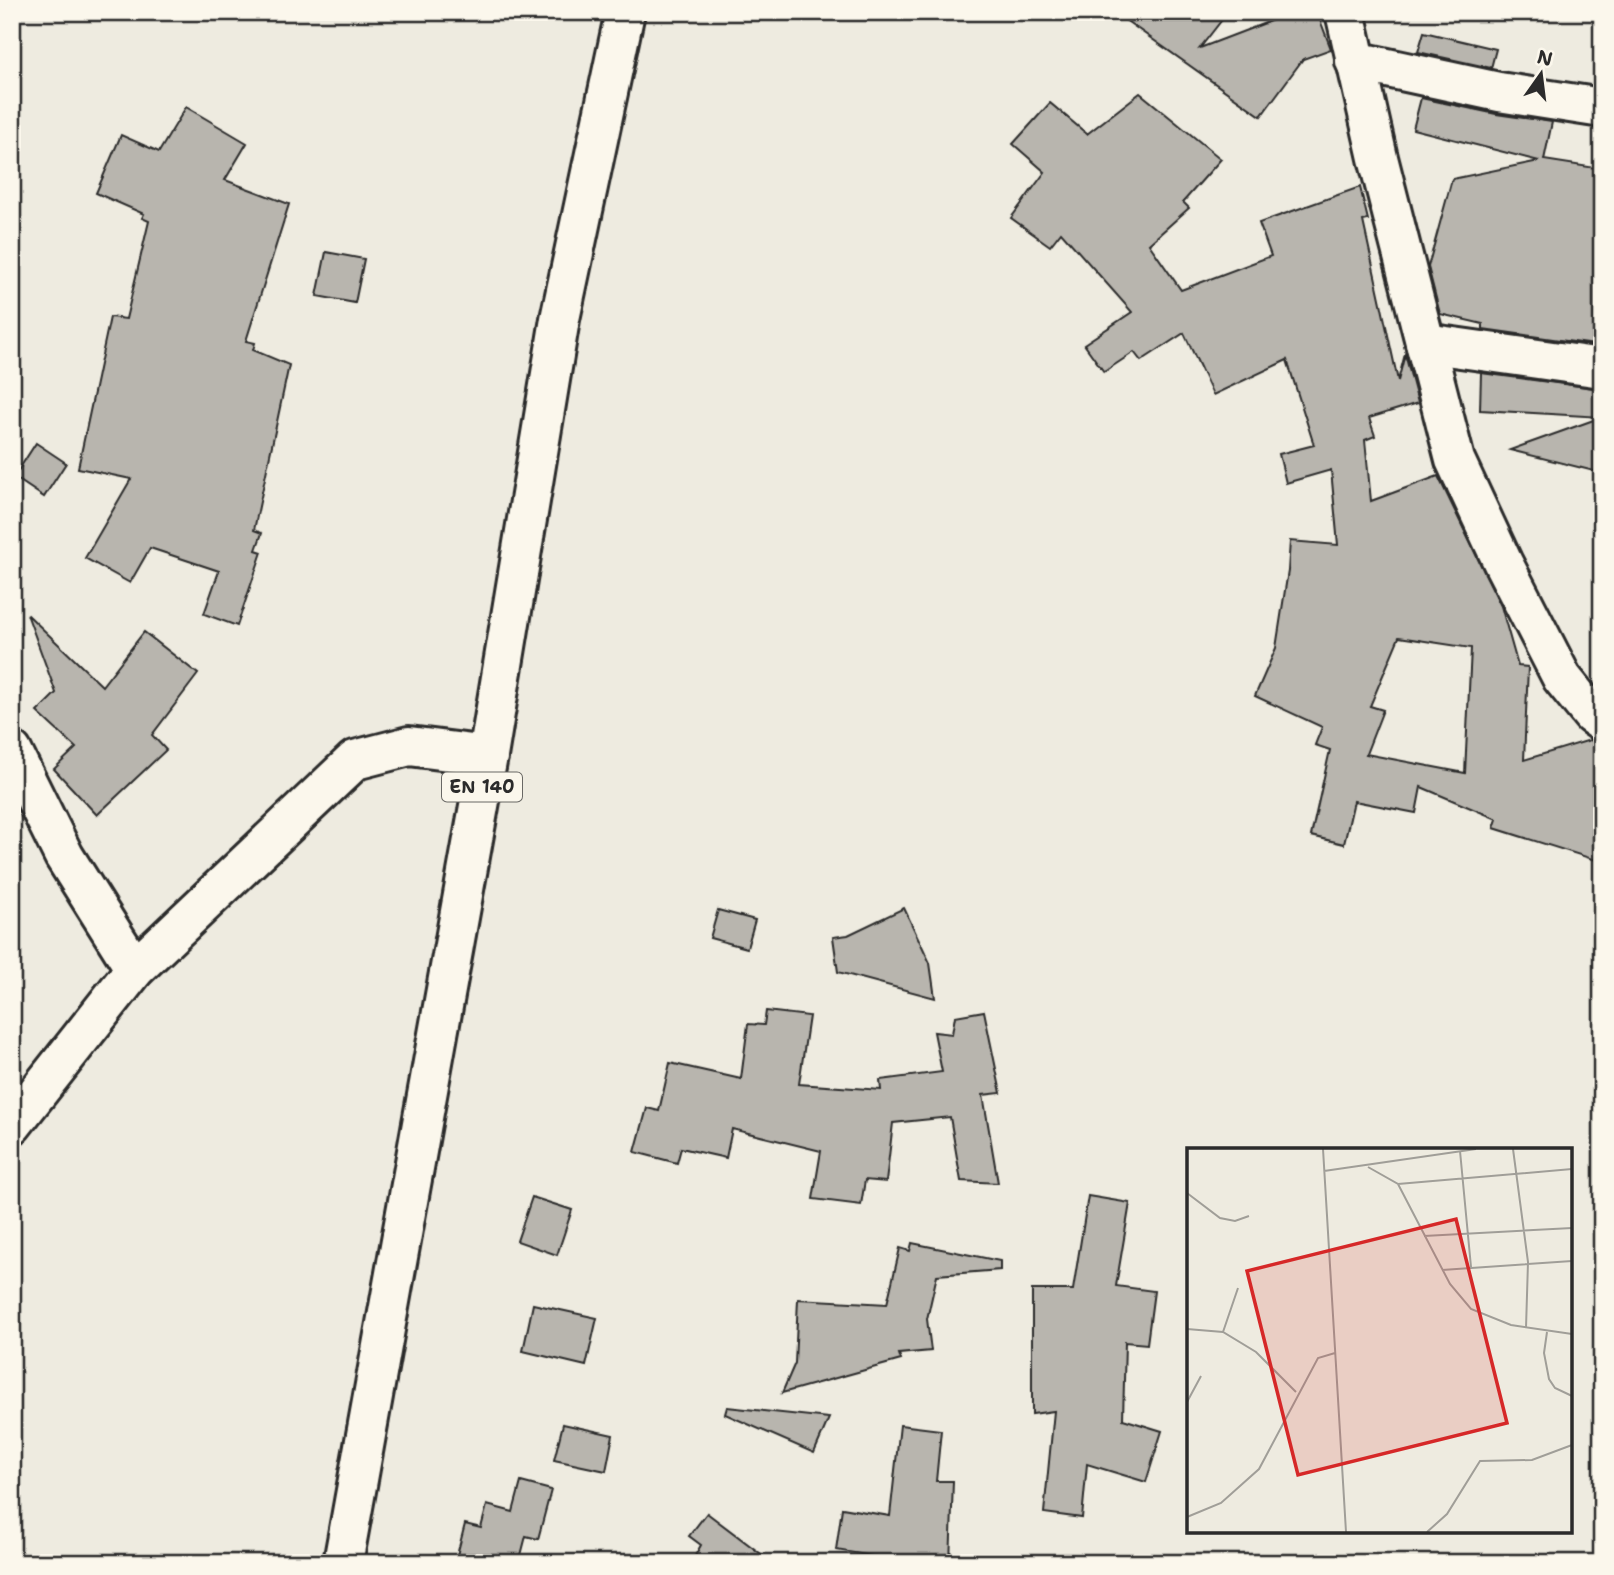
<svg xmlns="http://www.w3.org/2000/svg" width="1614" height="1575" font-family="'Shantell Sans',sans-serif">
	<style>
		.building { fill: #b8b5ae; stroke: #2b2b2b; stroke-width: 2; fill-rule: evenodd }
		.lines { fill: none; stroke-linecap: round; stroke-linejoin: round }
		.minor-casing { stroke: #2b2b2b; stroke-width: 44 }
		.major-casing { stroke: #2b2b2b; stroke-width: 44 }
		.minor { stroke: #fbf7ec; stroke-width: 38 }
		.major { stroke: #fbf7ec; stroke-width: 38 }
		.labels { text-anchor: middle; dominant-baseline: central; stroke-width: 6; stroke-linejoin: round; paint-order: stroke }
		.shield { fill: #fbf7ec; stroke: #696865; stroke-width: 2 }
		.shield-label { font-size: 18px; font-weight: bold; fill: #2b2b2b }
		.inset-road { fill: none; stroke: #a09e98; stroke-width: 2 }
		.view { fill: #d62828; fill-opacity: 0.15; stroke: #d62828; stroke-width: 3.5 }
		.inset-edge { fill: none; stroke: #2b2b2b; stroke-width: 3.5 }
	</style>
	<rect width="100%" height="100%" fill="#eeebe0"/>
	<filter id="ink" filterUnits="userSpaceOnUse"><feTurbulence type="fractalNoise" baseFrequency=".0143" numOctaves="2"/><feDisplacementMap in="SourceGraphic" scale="14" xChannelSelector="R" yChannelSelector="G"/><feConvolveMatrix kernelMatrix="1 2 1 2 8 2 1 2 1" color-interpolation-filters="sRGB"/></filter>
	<g filter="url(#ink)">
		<!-- building -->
		<g class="building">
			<path d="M 1114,12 L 1228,12 L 1200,48 L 1294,12 L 1317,12 L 1331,49 L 1303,59 L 1261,116 Z"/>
			<path d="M 1424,32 L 1496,49 L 1491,68 L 1418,52 Z"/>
			<path d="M 1140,93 L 1221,159 L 1183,202 L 1189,208 L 1149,244 L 1181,290 L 1271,256 L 1259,223 L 1360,187 L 1368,220 L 1363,221 L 1398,381 L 1405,354 L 1418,403 L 1369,418 L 1375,436 L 1365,440 L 1371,501 L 1438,476 L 1501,606 L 1518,666 L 1528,667 L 1524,760 L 1590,740 L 1596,742 L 1602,763 L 1602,862 L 1494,828 L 1497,819 L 1421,787 L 1416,813 L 1354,801 L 1344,844 L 1311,836 L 1330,750 L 1315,745 L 1322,727 L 1255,696 L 1276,648 L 1288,571 L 1290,541 L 1338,545 L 1331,470 L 1286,483 L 1279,454 L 1314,445 L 1287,360 L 1213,395 L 1184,333 L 1141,361 L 1134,352 L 1104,372 L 1084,344 L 1132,312 L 1061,232 L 1050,246 L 1011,218 L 1045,172 L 1013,144 L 1050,103 L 1087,134 ZM 1399,637 L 1471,648 L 1465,773 L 1366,754 L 1383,710 L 1370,706 Z"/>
			<path d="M 1421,98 L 1496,114 L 1552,122 L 1544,160 L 1602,169 L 1602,346 L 1483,329 L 1483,324 L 1440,314 L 1428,267 L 1452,179 L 1539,161 L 1413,129 Z"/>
			<path d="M 186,107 L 247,143 L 225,180 L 289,204 L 246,341 L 255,343 L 253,350 L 289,365 L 254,530 L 262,533 L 256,550 L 262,552 L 237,626 L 204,614 L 219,571 L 150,548 L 130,583 L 85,558 L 131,479 L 78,468 L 110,317 L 126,319 L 149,221 L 142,218 L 144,214 L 96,193 L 121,135 L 159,152 Z"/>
			<path d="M 326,252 L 364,259 L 355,303 L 317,296 Z"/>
			<path d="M 1481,373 L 1602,389 L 1602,417 L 1480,410 Z"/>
			<path d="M 1602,417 L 1602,473 L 1510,450 Z"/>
			<path d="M 36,443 L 66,463 L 44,497 L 14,477 Z"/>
			<path d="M 27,614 L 102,686 L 144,632 L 198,674 L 152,735 L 166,750 L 97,815 L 54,769 L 76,748 L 37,712 L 56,693 Z"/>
			<path d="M 904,908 L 930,963 L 935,998 L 838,972 L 833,937 L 848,935 Z"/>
			<path d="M 718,910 L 755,920 L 747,948 L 710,938 Z"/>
			<path d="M 766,1011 L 809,1016 L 799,1084 L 881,1090 L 880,1080 L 942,1072 L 934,1032 L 952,1034 L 955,1016 L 984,1011 L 1001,1093 L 983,1095 L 998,1183 L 961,1181 L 950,1117 L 893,1123 L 886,1182 L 865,1180 L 861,1205 L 813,1199 L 821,1151 L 732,1129 L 726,1158 L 681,1148 L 677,1163 L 635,1152 L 647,1108 L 659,1111 L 670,1063 L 741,1079 L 748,1024 L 764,1025 Z"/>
			<path d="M 1088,1196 L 1130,1203 L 1116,1286 L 1154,1291 L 1147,1344 L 1125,1342 L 1123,1419 L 1162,1431 L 1146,1482 L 1087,1464 L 1082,1518 L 1044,1513 L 1054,1411 L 1032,1414 L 1032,1290 L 1073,1290 Z"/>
			<path d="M 532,1197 L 572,1210 L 557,1255 L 517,1241 Z"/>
			<path d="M 912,1243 L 1000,1261 L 1000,1270 L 937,1275 L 927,1319 L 931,1351 L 899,1354 L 901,1360 L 782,1393 L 795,1363 L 798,1299 L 887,1304 L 900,1248 L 910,1251 Z"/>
			<path d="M 533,1304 L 597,1318 L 586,1366 L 523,1351 Z"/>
			<path d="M 727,1407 L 829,1418 L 814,1453 L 725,1414 Z"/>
			<path d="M 563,1424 L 613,1435 L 606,1471 L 554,1460 Z"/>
			<path d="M 900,1425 L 941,1430 L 936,1481 L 953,1481 L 950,1563 L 897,1563 L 897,1560 L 836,1550 L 842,1508 L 890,1516 Z"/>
			<path d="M 521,1482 L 551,1490 L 538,1539 L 526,1536 L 519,1563 L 455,1563 L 465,1524 L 481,1528 L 487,1505 L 513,1512 Z"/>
			<path d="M 707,1513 L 773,1563 L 691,1563 L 701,1545 L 689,1536 Z"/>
		</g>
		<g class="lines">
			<!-- minor casing -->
			<g class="minor-casing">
				<g id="minor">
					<path d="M 1345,12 L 1378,158 L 1455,460 L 1503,563 L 1562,678 L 1592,715 L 1602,722"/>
					<path d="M 1355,61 L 1499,92 L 1602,108"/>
					<path d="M 1425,343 L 1602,368"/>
					<path d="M 12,751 L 64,856 L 135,969"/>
					<path d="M 12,1125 L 135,969 L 355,760 L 409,746 L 488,756"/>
				</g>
			</g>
			<!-- major casing -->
			<g class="major-casing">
				<path id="major" d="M 343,1563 L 488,756 L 560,319 L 625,12"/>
			</g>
			<!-- minor -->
			<use href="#minor" class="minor"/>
			<!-- major -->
			<use href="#major" class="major"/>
		</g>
	</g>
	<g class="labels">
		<!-- shield labels -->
		<rect class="shield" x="442" y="772.5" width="80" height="29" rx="5"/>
		<g class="shield-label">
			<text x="482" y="787">EN 140</text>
		</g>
	</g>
	<!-- overview -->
	<g transform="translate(1187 1148)">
		<rect width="385" height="385" fill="#eeebe0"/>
		<path class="inset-road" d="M 136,1 L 159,384M 326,1 L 341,114 L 339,180M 273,3 L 284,119M 181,19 L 211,36 L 263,136 L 284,161 L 324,177 L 385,186M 137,23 L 289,1M 211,36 L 385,21M 0,45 L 33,70 L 48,73 L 62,68M 237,88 L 385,80M 255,122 L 385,113M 0,181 L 36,184 L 69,204 L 109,244M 36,184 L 51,140M 360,184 L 357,205 L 362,231 L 368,240 L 385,248M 0,254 L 14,228M 0,369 L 34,355 L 72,321 L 131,210 L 148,205M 240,384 L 260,366 L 293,313 L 345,312 L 385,297"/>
		<path class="view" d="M 269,71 L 320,275 L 111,327 L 60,123 Z"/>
		<rect width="385" height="385" class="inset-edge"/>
	</g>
	<!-- margin -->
	<rect width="1614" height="1575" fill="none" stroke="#fbf7ec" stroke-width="42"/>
	<rect x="21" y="21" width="1572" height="1533" fill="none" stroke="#2b2b2b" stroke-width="2.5" filter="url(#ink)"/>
	<!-- north arrow -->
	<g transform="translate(1541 74) rotate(14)" stroke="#fbf7ec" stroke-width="5" paint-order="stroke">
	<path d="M0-5L12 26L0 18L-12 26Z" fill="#2b2b2b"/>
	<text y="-10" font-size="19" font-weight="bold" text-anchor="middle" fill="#2b2b2b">N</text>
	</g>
</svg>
